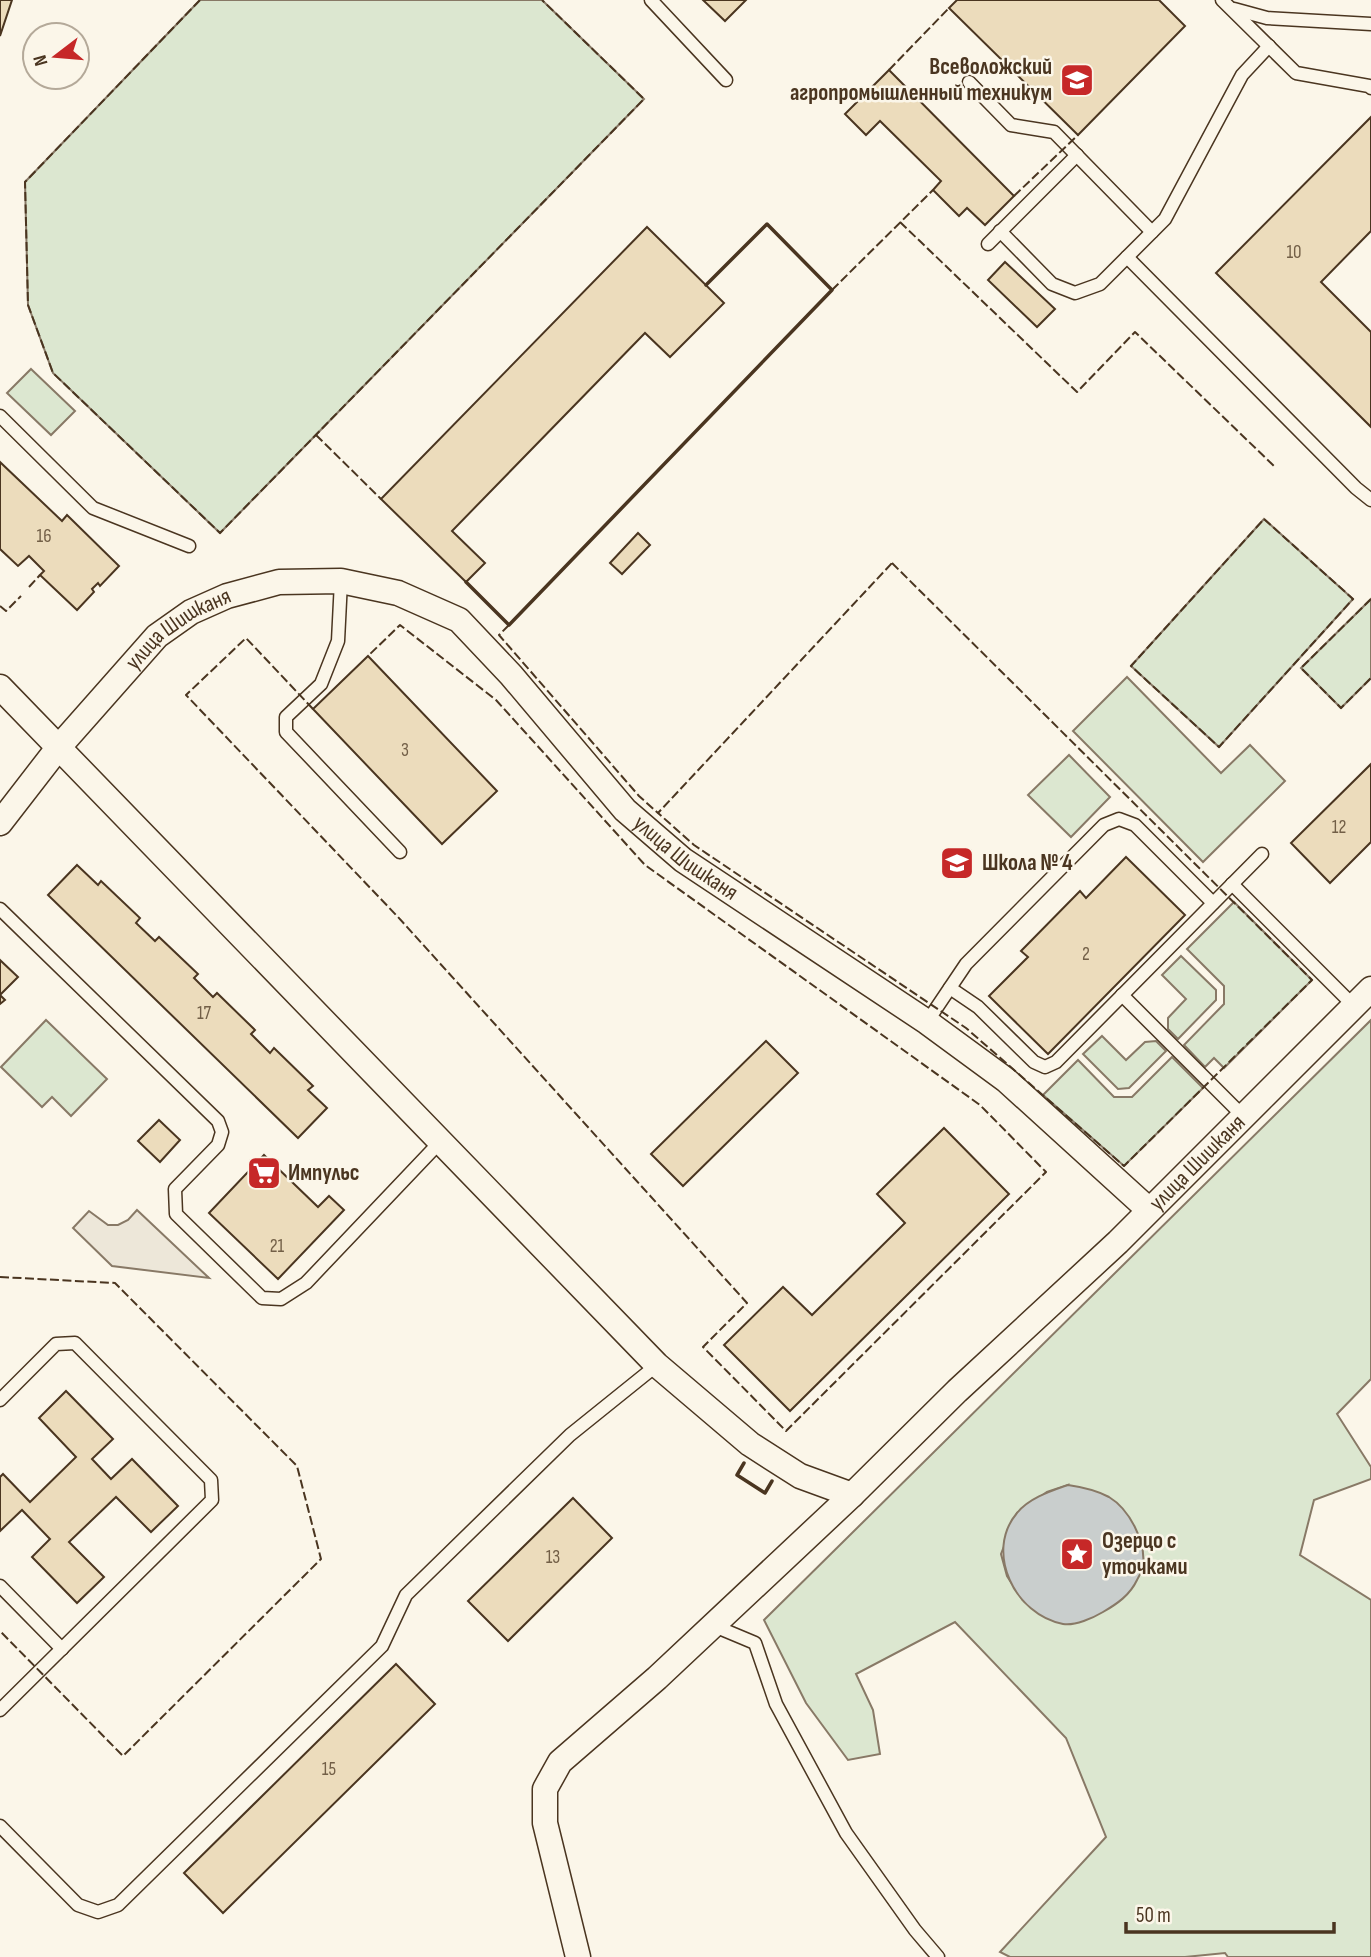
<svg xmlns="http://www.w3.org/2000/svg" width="1371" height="1957" font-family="'Sofia Sans Condensed',sans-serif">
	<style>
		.green { fill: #dce7d0; stroke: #887966; stroke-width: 2; fill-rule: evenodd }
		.parking { fill: #ede7d9; stroke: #887966; stroke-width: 2 }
		.water { fill: #c9cecd; stroke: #887966; stroke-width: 2 }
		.building { fill: #ecdcbc; stroke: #4a3520; stroke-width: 2 }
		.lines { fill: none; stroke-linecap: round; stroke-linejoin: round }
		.lane-casing { stroke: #4a3520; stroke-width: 15 }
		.street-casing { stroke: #4a3520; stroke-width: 27 }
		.lane { stroke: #fbf6e9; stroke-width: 12 }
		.street { stroke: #fbf6e9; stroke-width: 24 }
		.fence { stroke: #4a3520; stroke-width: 2; stroke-dasharray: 9 3.5; stroke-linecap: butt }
		.wall { stroke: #4a3520; stroke-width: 3.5 }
		.labels { text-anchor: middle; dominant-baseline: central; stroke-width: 5; stroke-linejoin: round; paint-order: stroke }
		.number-label { font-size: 19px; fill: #725f47 }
		.poi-label { font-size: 23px; font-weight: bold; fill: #4a3520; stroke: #fbf6e9; text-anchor: start }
		.street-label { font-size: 23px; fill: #4a3520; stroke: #fbf6e9 }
	</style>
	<rect width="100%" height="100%" fill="#fbf6e9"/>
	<!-- green -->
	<g class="green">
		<path d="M 200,0 L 542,0 L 644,99 L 220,533 L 53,373 L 28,305 L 25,182 Z"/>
		<path d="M 31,369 L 75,411 L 51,435 L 7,393 Z"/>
		<path d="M 1264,519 L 1353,599 L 1219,747 L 1131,666 Z"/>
		<path d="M 1371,599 L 1371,678 L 1341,708 L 1301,668 Z"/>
		<path d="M 1127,677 L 1221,773 L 1250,745 L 1285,781 L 1203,862 L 1073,731 Z"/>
		<path d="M 1069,755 L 1110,797 L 1071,837 L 1028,795 Z"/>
		<path d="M 1234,902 L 1312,980 L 1224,1068 L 1214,1058 L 1205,1067 L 1184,1045 L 1224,1004 L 1224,986 L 1187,949 Z"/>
		<path d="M 1181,956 L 1216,990 L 1216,1000 L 1178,1039 L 1168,1029 L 1168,1018 L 1186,999 L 1162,975 Z"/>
		<path d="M 46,1020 L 107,1079 L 71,1116 L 52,1097 L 42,1107 L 1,1067 Z"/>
		<path d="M 1371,1020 L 1371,1379 L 1337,1414 L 1371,1467 L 1371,1479 L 1314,1500 L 1300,1555 L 1371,1600 L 1371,1957 L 1228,1957 L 1225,1953 L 1185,1957 L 1010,1957 L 1000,1952 L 1106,1837 L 1066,1738 L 955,1622 L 856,1674 L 873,1710 L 880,1754 L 848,1760 L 806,1703 L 764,1620 ZM 1068,1485 L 1022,1599 L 1007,1576 L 1001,1554 L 1017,1513 L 1047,1492 Z"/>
		<path d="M 1102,1036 L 1126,1060 L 1145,1042 L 1156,1041 L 1166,1051 L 1129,1088 L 1118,1089 L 1083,1054 Z"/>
		<path d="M 1172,1057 L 1203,1088 L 1124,1166 L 1043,1095 L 1078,1060 L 1114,1097 L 1132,1097 Z"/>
	</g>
	<!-- parking -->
	<path class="parking" d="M 137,1210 L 209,1278 L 112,1266 L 73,1228 L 89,1211 L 108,1225 L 118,1225 L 128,1220 Z"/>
	<!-- water -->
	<path class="water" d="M 1068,1485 C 1082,1487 1096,1490 1109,1497 C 1129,1509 1146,1541 1143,1565 C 1143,1570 1139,1576 1137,1580 C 1130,1595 1117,1604 1103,1612 C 1093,1618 1075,1626 1063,1624 C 1015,1615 984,1552 1017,1513 C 1029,1498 1051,1491 1068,1485 Z"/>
	<!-- building -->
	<g class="building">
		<path d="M 0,0 L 12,0 L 0,36 Z"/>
		<path d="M 703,0 L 746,0 L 725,21 Z"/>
		<path d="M 957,0 L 1159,0 L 1185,26 L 1078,135 L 949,8 Z"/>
		<path d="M 889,70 L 1014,196 L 985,225 L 967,208 L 959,216 L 933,190 L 941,181 L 880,121 L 866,135 L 845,114 Z"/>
		<path d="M 1371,117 L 1371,231 L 1321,282 L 1371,332 L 1371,427 L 1216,273 Z"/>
		<path d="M 647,227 L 724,303 L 670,357 L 645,333 L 452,531 L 485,563 L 466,582 L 381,499 Z"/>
		<path d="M 1005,262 L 1055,309 L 1037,327 L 988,280 Z"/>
		<path d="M 0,462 L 62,521 L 67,515 L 119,566 L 100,586 L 98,583 L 92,589 L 94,592 L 77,610 L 40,575 L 44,571 L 29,556 L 18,566 L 0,549 Z"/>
		<path d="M 638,533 L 650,545 L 622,574 L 610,563 Z"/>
		<path d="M 368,656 L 497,791 L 442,844 L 313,709 Z"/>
		<path d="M 1371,764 L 1371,842 L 1330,883 L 1291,843 Z"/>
		<path d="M 1126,857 L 1185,915 L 1048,1054 L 989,996 L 1028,957 L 1021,951 L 1080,891 L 1086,898 Z"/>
		<path d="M 77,865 L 98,885 L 101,881 L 140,918 L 136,923 L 155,941 L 159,937 L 198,974 L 194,978 L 213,997 L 217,993 L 255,1030 L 251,1034 L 270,1053 L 274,1048 L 313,1086 L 308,1090 L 327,1108 L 298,1138 L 48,895 Z"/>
		<path d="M 0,960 L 18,977 L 0,995 L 5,1000 L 0,1004 Z"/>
		<path d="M 766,1041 L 798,1073 L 683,1186 L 651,1154 Z"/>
		<path d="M 159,1120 L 180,1140 L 160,1162 L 138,1141 Z"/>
		<path d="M 944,1128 L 1009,1194 L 790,1411 L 724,1345 L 783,1287 L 812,1315 L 905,1223 L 877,1194 Z"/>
		<path d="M 264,1155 L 318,1207 L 329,1196 L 344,1210 L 278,1279 L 209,1213 Z"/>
		<path d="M 66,1391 L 113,1439 L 92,1459 L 111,1479 L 132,1459 L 178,1506 L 151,1532 L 116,1497 L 69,1542 L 104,1577 L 77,1603 L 32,1557 L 50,1539 L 22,1510 L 0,1531 L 0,1477 L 3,1474 L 30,1502 L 76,1457 L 39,1418 Z"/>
		<path d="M 573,1498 L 612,1538 L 508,1641 L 468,1601 Z"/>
		<path d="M 396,1664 L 435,1704 L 223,1913 L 184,1873 Z"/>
	</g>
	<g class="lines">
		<!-- lane casing -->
		<g class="lane-casing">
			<g id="lane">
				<path d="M 651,0 L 726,80"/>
				<path d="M 1222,0 L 1296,73 L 1369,86 L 1371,88"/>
				<path d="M 1234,9 L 1267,18 L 1371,24"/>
				<path d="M 969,82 L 1011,125 L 1054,132 L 1152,232"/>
				<path d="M 1000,231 L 1052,284 L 1075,293 L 1100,284 L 1165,219 L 1242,75 L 1269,46"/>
				<path d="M 988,244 L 1077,155"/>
				<path d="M 1127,257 L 1356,488 L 1371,500"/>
				<path d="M 0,416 L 93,508 L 189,546"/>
				<path d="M 341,581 L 338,641 L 321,684 L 286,717 L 286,732 L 400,852"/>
				<path d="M 1232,884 L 1354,1006"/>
				<path d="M 0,909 L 218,1121 L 222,1132 L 218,1145 L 175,1189 L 176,1214 L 262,1298 L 281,1299 L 306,1283 L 440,1142"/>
				<path d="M 950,988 L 978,1007 L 1034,1062 L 1045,1067 L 1056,1062 L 1262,854"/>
				<path d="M 1122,995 L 1243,1116"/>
				<path d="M 927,1022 L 966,964 L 1104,825 L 1119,819 L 1135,825 L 1213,903"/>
				<path d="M 0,1400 L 56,1344 L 75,1343 L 211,1480 L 212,1500 L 0,1710"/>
				<path d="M 0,1586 L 62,1649"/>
				<path d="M 712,1625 L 755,1643 L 776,1704 L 846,1833 L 915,1930 L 938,1957"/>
				<path d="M 0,1826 L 78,1905 L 98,1912 L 118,1905 L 382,1646 L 406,1595 L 570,1435 L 657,1365"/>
			</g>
		</g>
		<!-- street casing -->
		<g class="street-casing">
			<g id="street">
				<path d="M 0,687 L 657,1365 L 750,1444 L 800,1476 L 852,1495"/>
				<path id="s1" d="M 0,823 L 58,748 L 157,636 L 191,612 L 227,596 L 279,582 L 341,581 L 398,593 L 459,620 L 511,675 L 625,810 L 683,860 L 927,1022 L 1006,1080 L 1149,1210"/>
				<path id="s2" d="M 578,1957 L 545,1823 L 545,1789 L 560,1762 L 657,1678 L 852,1495 L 957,1391 L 1118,1242 L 1371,989"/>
			</g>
		</g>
		<!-- lane -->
		<use href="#lane" class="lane"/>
		<!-- street -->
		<use href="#street" class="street"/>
		<!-- fence -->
		<g class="fence">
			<path d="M 200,0 L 25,182 L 28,305 L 53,373 L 220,533 L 644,99 L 542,0"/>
			<path d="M 889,70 L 949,8"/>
			<path d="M 1014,196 L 1078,135"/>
			<path d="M 900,222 L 1077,392 L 1135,332 L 1274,466"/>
			<path d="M 832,290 L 933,190"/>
			<path d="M 316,435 L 381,499"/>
			<path d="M 1264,519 L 1353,599 L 1219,747 L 1131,666 Z"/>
			<path d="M 892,563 L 1312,980 L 1124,1166 L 966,1028 L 694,845 L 658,813 Z"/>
			<path d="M 29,587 L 40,575"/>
			<path d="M 1371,599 L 1301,668 L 1341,708 L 1371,678"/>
			<path d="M 0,606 L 6,611 L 21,596"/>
			<path d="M 509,625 L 499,635 L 639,796 L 658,813"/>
			<path d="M 313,709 L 246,638 L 186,695 L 398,917 L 747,1303 L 703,1347 L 786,1431 L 1046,1172 L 980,1105 L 645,865 L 496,700 L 400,625 L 368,656"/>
			<path d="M 0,1277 L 115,1283 L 297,1466 L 321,1559 L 123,1756 L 0,1631"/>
		</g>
		<!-- wall -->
		<g class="wall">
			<path d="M 466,582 L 509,625 L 832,290 L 767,224 L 706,285"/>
			<path d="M 744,1463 L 737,1475 L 765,1493 L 772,1481"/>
		</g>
	</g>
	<!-- icons -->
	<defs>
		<g id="university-square" transform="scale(1.75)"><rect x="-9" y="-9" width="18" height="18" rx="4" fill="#c62828" stroke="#fbf6e9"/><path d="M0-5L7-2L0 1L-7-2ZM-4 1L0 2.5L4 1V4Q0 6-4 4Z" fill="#fff"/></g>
		<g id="school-square" transform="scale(1.75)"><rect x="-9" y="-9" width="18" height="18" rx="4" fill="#c62828" stroke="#fbf6e9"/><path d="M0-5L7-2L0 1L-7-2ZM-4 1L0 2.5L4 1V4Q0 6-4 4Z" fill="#fff"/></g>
		<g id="supermarket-square" transform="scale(1.75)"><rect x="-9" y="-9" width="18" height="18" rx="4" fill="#c62828" stroke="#fbf6e9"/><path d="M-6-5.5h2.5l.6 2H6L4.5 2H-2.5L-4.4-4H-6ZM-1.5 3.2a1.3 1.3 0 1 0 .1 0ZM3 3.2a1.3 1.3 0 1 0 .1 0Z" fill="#fff"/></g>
		<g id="sight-square" transform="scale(1.75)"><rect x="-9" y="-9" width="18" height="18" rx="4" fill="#c62828" stroke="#fbf6e9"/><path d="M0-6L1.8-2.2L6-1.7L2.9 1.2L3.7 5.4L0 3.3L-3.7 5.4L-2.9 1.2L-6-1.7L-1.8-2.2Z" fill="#fff"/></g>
	</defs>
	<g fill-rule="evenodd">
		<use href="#university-square" x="1077" y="80"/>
		<use href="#school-square" x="957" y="863"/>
		<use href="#supermarket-square" x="264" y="1173"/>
		<use href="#sight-square" x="1077" y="1554"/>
	</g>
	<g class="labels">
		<!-- number labels -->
		<g class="number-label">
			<text x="1294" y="252">10</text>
			<text x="44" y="536">16</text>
			<text x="405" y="750">3</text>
			<text x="1339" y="827">12</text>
			<text x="1086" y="954">2</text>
			<text x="204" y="1013">17</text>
			<text x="277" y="1246">21</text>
			<text x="553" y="1557">13</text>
			<text x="329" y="1769">15</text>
		</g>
		<!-- poi labels -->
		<g class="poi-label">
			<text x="1052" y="67" text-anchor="end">Всеволожский<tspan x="1052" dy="26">агропромышленный техникум</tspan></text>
			<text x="982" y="863">Школа № 4</text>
			<text x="288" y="1173">Импульс</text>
			<text x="1102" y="1541">Озерцо с<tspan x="1102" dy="26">уточками</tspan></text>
		</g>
		<!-- street labels -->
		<g class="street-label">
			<text stroke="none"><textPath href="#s1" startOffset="266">улица Шишканя</textPath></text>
			<text stroke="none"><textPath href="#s1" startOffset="896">улица Шишканя</textPath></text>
			<text stroke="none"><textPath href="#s2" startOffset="1078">улица Шишканя</textPath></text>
		</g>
	</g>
	<!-- north arrow -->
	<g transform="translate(56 56) rotate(254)"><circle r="33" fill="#fbf6e9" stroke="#b4a999" stroke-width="2"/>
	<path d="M0-5L12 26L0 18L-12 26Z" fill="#c62828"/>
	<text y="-10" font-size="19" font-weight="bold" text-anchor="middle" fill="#4a3520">N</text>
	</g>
	<!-- scale -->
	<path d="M1126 1922v10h208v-10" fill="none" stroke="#4a3520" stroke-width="3.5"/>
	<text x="1136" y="1922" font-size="21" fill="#4a3520" stroke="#fbf6e9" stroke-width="5" paint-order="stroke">50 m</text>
</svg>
